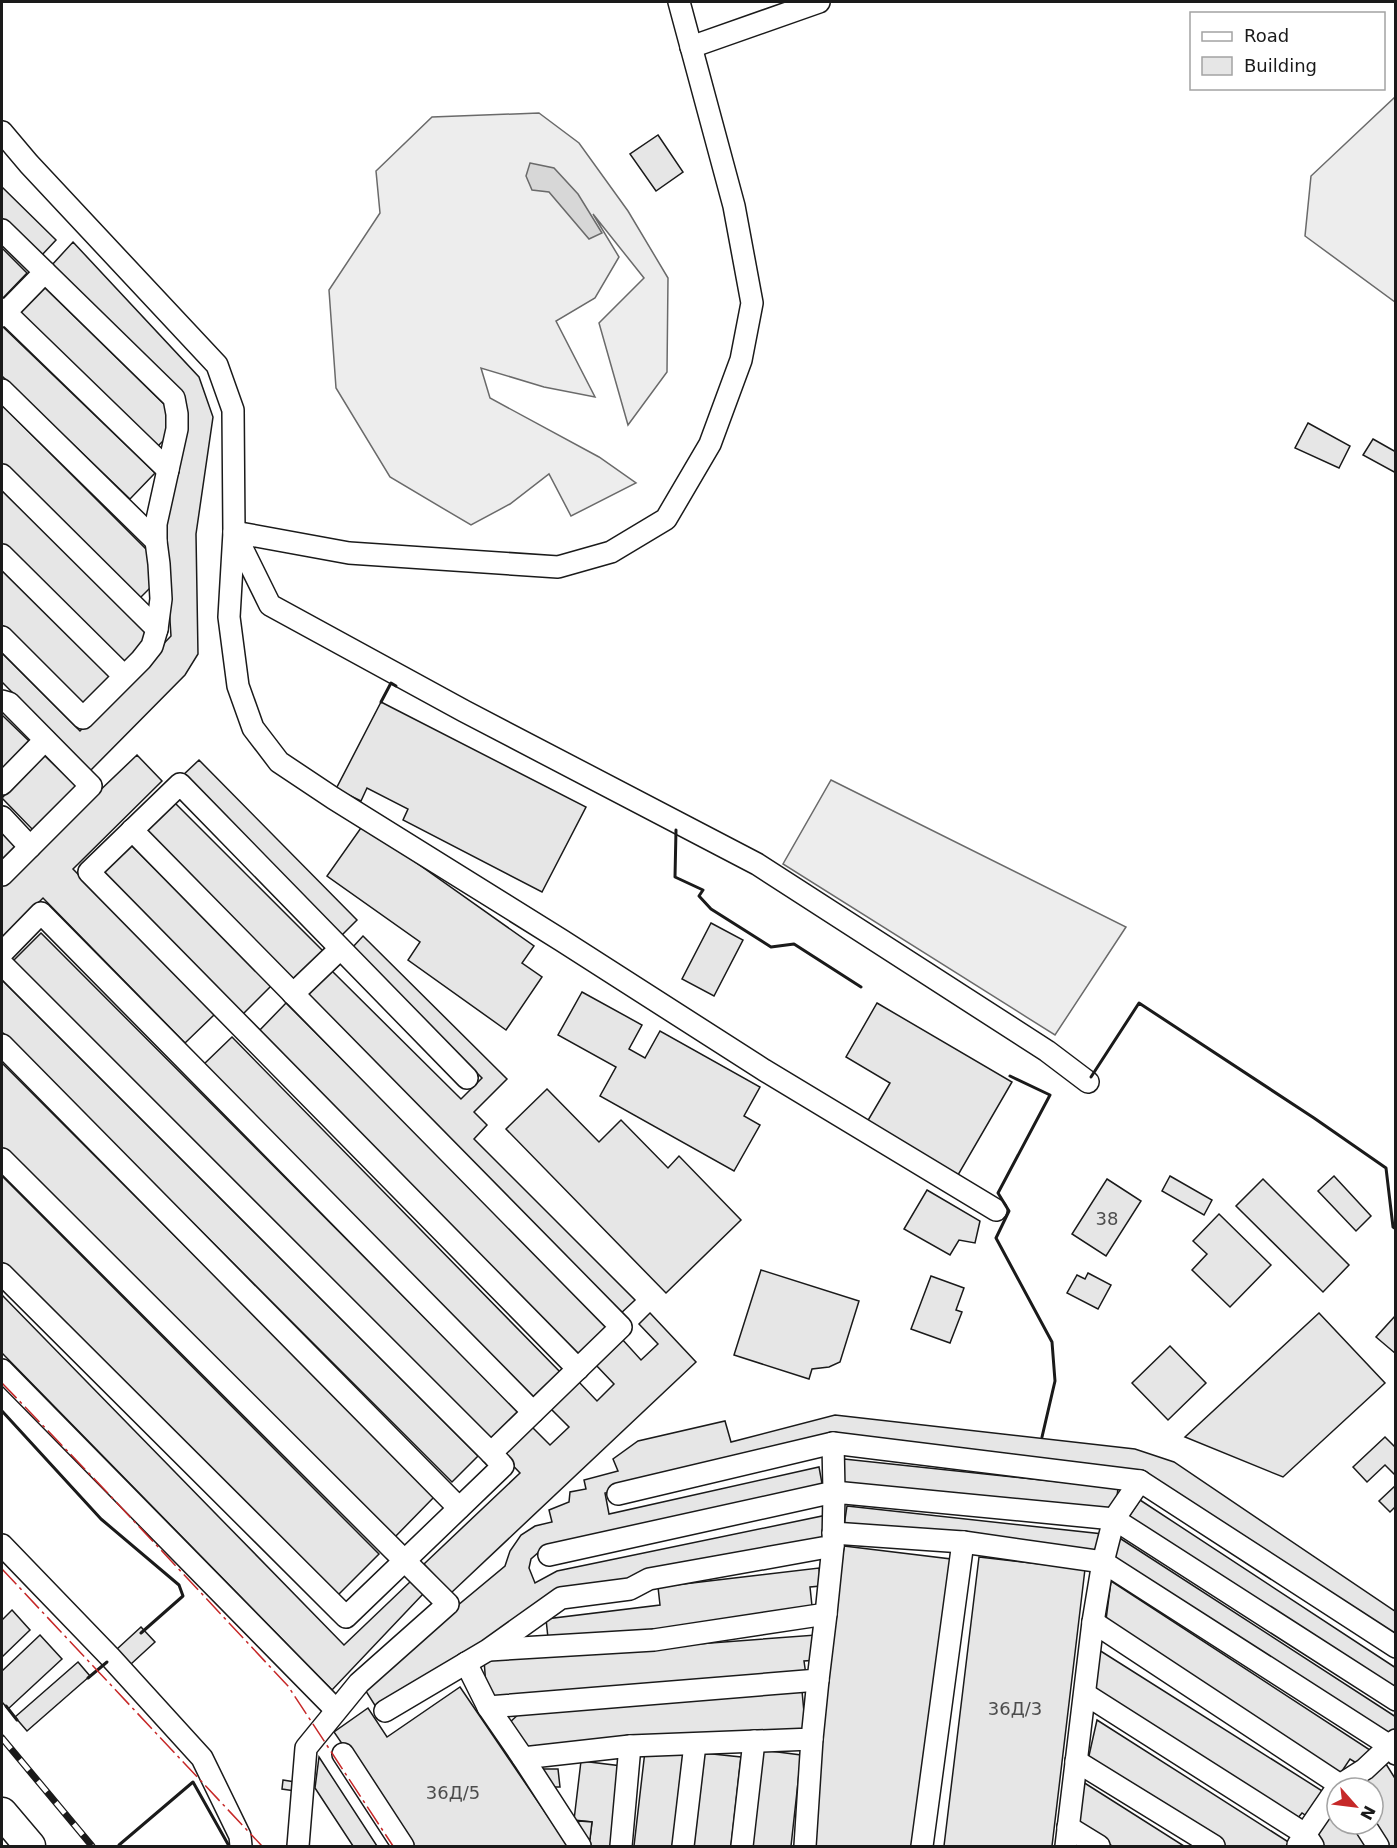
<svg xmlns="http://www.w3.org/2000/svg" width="1397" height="1848" font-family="'DejaVu Sans',sans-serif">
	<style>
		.built { fill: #ededed; stroke: #6a6a6a; stroke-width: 1.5 }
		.water { fill: #d7d7d7; stroke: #6a6a6a; stroke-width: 1.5 }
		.building { fill: #e6e6e6; stroke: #1a1a1a; stroke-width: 1.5 }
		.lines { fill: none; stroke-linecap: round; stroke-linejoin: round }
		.minor-casing { stroke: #1a1a1a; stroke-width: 24 }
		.highway-casing { stroke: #1a1a1a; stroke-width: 33 }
		.minor { stroke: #fff; stroke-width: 21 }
		.highway { stroke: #fff; stroke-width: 30 }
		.rail-casing { stroke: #1a1a1a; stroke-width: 7 }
		.rail { stroke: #fff; stroke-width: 4.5; stroke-dasharray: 14; stroke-linecap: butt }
		.wall { stroke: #1a1a1a; stroke-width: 3 }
		.power { stroke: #c62828; stroke-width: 1.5; stroke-dasharray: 21 4.5 3 4.5; stroke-linecap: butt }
		.labels { text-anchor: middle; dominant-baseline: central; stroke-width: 4.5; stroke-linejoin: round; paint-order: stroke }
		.number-label { font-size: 18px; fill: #4d4d4d }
	</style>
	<rect width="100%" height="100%" fill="#fff"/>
	<!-- built -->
	<g class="built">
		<path d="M 1395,97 L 1395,302 L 1305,236 L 1311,176 Z"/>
		<path d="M 539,113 L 579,143 L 628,211 L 668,278 L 667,372 L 628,425 L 599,323 L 644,278 L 593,214 L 619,257 L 595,298 L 556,321 L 595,397 L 544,387 L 481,368 L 490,398 L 599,457 L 636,483 L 571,516 L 549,474 L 510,504 L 471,525 L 390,477 L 336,388 L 329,290 L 380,213 L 376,171 L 432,117 Z"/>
		<path d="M 831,780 L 1126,927 L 1055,1035 L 783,864 Z"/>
	</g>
	<!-- water -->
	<path class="water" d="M 530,163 L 554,168 L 578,194 L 602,233 L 589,239 L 549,192 L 532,190 L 526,176 Z"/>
	<!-- building -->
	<g class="building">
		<path d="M 658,135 L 683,172 L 656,191 L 630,154 Z"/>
		<path d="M 2,187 L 56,240 L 41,256 L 2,218 Z"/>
		<path d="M 73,242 L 199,377 L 213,417 L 196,534 L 198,654 L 185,675 L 90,771 L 2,682 L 2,653 L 80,731 L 171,636 L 164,529 L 185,417 L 51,266 Z"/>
		<path d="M 2,248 L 27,273 L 2,299 Z"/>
		<path d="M 39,282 L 172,412 L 172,432 L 154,450 L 11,311 Z"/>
		<path d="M 2,326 L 155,473 L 130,499 L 2,376 Z"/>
		<path d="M 2,405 L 154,557 L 151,587 L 138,600 L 2,464 Z"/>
		<path d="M 1308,423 L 1350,446 L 1339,468 L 1295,448 Z"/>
		<path d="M 1373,439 L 1396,452 L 1396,473 L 1363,455 Z"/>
		<path d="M 2,489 L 151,636 L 122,666 L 2,547 Z"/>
		<path d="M 2,567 L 115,679 L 86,708 L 2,625 Z"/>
		<path d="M 381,702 L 586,807 L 542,892 L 403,820 L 408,809 L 367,788 L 361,801 L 336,789 Z"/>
		<path d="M 2,715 L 29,741 L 2,770 Z"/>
		<path d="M 44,755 L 76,786 L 33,830 L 2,798 Z"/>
		<path d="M 137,755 L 162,781 L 73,869 L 215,1014 L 185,1043 L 43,898 L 2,939 L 2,884 Z"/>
		<path d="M 199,760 L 357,920 L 339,938 L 181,777 Z"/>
		<path d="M 173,801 L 324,952 L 294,982 L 143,831 Z"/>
		<path d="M 363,825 L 534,946 L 522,963 L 542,977 L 506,1030 L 408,960 L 420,942 L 327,876 Z"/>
		<path d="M 2,830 L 17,846 L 2,861 Z"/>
		<path d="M 128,842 L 272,985 L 242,1015 L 98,872 Z"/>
		<path d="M 711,923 L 743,940 L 714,996 L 682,979 Z"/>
		<path d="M 41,933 L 521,1414 L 491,1444 L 11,963 Z"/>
		<path d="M 363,936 L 507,1079 L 474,1112 L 487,1125 L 474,1139 L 635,1300 L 618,1316 L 301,1000 L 331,970 L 461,1099 L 482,1078 L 352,948 Z"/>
		<path d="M 2,980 L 478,1456 L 452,1482 L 2,1032 Z"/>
		<path d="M 582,992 L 642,1025 L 629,1049 L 645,1058 L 660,1031 L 760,1087 L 744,1116 L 760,1125 L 734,1171 L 600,1096 L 616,1067 L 558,1035 Z"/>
		<path d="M 286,1003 L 610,1328 L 580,1358 L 257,1033 Z"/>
		<path d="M 877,1003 L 1012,1082 L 958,1175 L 867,1122 L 890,1083 L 846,1057 Z"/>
		<path d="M 232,1037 L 564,1376 L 535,1405 L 203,1065 Z"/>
		<path d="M 2,1063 L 435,1496 L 393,1539 L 2,1148 Z"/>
		<path d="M 547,1089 L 599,1142 L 621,1120 L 668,1168 L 679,1156 L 741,1220 L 666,1293 L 506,1129 Z"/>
		<path d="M 2,1176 L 379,1554 L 336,1597 L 2,1262 Z"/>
		<path d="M 1170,1176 L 1212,1200 L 1204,1215 L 1162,1191 Z"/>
		<path d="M 1334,1176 L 1371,1216 L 1356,1231 L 1318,1191 Z"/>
		<path d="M 1107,1179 L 1141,1201 L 1106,1256 L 1072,1234 Z"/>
		<path d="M 1263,1179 L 1349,1265 L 1323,1292 L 1236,1206 Z"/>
		<path d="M 927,1190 L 980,1221 L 975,1243 L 959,1240 L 950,1255 L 904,1229 Z"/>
		<path d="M 1219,1214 L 1271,1265 L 1230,1307 L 1192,1270 L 1207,1254 L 1193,1241 Z"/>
		<path d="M 761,1270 L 859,1301 L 840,1362 L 829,1367 L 812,1369 L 809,1379 L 734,1355 Z"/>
		<path d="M 1088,1273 L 1111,1285 L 1098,1309 L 1067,1293 L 1077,1275 L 1085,1279 Z"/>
		<path d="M 931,1276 L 964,1288 L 956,1310 L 962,1312 L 950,1343 L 911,1329 Z"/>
		<path d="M 2,1295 L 344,1645 L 411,1581 L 423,1594 L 332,1690 L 2,1353 Z"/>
		<path d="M 650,1313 L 696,1362 L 451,1593 L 424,1564 L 520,1473 L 503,1455 L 532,1427 L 550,1445 L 569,1427 L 550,1408 L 578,1381 L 597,1401 L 614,1384 L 595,1364 L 622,1339 L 641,1360 L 658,1344 L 639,1324 Z"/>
		<path d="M 1319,1313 L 1385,1383 L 1283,1477 L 1185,1437 Z"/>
		<path d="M 1396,1315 L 1396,1354 L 1376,1337 Z"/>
		<path d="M 1170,1346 L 1206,1383 L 1168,1420 L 1132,1383 Z"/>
		<path d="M 835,1415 L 1135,1449 L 1174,1462 L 1396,1612 L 1396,1640 L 1163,1487 L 836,1440 L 605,1493 L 609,1514 L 819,1467 L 823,1489 L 539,1552 L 531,1559 L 529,1568 L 535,1583 L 557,1571 L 827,1515 L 830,1538 L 558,1596 L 376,1707 L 362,1685 L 505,1566 L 510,1551 L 521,1535 L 535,1526 L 552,1522 L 549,1510 L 569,1502 L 570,1492 L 586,1489 L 584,1480 L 618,1471 L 613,1459 L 638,1441 L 725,1421 L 731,1442 Z"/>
		<path d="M 1385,1437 L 1396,1448 L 1396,1476 L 1385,1465 L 1367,1482 L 1353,1467 Z"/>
		<path d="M 844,1459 L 1118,1488 L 1115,1514 L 841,1486 Z"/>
		<path d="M 1396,1485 L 1396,1506 L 1390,1512 L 1379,1501 Z"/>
		<path d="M 1140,1500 L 1396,1668 L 1396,1694 L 1128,1518 Z"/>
		<path d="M 847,1506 L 1103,1534 L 1101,1554 L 844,1526 Z"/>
		<path d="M 1118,1537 L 1396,1717 L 1396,1732 L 1392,1738 L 1107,1553 Z"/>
		<path d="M 844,1546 L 951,1559 L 916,1846 L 808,1846 Z"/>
		<path d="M 979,1557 L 1085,1569 L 1052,1846 L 944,1846 Z"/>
		<path d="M 819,1568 L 821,1586 L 810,1587 L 812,1606 L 663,1629 L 548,1638 L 546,1619 L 660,1605 L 658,1587 Z"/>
		<path d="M 1111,1581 L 1373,1752 L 1363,1767 L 1350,1759 L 1340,1774 L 1106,1620 Z"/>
		<path d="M 12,1610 L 30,1630 L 2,1657 L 2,1620 Z"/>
		<path d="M 141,1627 L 155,1642 L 131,1664 L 117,1649 Z"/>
		<path d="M 40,1635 L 62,1659 L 8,1709 L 2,1702 L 2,1671 Z"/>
		<path d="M 816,1635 L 818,1660 L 804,1661 L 806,1675 L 487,1699 L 484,1660 Z"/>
		<path d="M 1099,1650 L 1327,1794 L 1311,1819 L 1302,1813 L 1297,1819 L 1092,1688 Z"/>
		<path d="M 78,1662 L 90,1676 L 27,1731 L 15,1717 Z"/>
		<path d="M 460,1687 L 568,1846 L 412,1846 L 334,1732 L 368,1708 L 387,1737 Z"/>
		<path d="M 802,1691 L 806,1734 L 521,1752 L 508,1724 L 521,1712 Z"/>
		<path d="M 1097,1720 L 1290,1843 L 1288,1846 L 1226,1846 L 1088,1760 Z"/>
		<path d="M 762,1750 L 801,1755 L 791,1846 L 751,1846 Z"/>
		<path d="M 645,1751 L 685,1755 L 675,1846 L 634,1846 Z"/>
		<path d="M 703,1753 L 741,1757 L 731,1846 L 693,1846 Z"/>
		<path d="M 319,1757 L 377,1846 L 353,1846 L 315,1788 Z"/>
		<path d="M 581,1761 L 622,1766 L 612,1846 L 589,1846 L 592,1822 L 574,1820 Z"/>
		<path d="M 1386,1764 L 1396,1780 L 1396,1846 L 1389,1846 L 1373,1820 L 1373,1788 L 1354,1788 L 1352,1785 Z"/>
		<path d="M 540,1769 L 558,1769 L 560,1787 L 547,1787 Z"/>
		<path d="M 283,1780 L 295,1782 L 295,1791 L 282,1789 Z"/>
		<path d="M 1083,1782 L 1184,1846 L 1112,1846 L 1076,1823 Z"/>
		<path d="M 1337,1807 L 1337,1824 L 1353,1824 L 1367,1846 L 1321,1846 L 1314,1835 Z"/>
		<path d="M 579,1821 L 592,1822 L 590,1839 L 582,1839 L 576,1831 Z"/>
	</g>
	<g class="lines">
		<!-- minor casing -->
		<g class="minor-casing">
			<g id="minor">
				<path d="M 679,2 L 734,206 L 752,303 L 741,360 L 710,444 L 666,519 L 611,552 L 558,567 L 349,553 L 234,532 L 270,605 L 464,711 L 757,864 L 1047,1051 L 1088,1082"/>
				<path d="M 691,47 L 819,2"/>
				<path d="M 2,132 L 29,164 L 217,365 L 233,410 L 234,532 L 229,617 L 238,686 L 253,728 L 279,762 L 333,798 L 561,940 L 764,1070 L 996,1210"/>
				<path d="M 2,230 L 174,398 L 177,414 L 177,429 L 156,524 L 156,541 L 159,564 L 161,599 L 157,629 L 152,646 L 141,660 L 83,718 L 2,637"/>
				<path d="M 2,309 L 168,470"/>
				<path d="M 2,316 L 45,272"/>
				<path d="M 2,390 L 156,541"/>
				<path d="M 2,475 L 157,629"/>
				<path d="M 2,555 L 124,676"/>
				<path d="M 2,701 L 9,703 L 91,786 L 2,875"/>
				<path d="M 2,784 L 45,740"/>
				<path d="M 2,817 L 30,847"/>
				<path d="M 2,953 L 41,913 L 533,1412"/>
				<path d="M 2,964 L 491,1453"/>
				<path d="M 293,994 L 340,949"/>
				<path d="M 2,1045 L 459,1508"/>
				<path d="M 467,1078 L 180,784 L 89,872 L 578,1369"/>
				<path d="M 2,1159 L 448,1604 L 359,1683 L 306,1748 L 298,1846"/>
				<path d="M 2,1274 L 346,1617 L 503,1466 L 491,1453 L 621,1327 L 132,830"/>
				<path d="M 2,1370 L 336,1710"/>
				<path d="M 618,1494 L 833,1443 L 1140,1481 L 1396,1647"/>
				<path d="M 833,1533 L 963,1542 L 1103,1562 L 1390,1746 L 1396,1754"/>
				<path d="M 2,1545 L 111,1658 L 202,1758 L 240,1836 L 241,1846"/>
				<path d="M 549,1555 L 834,1492 L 833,1443"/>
				<path d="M 1093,1622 L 1340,1785 L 1342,1788"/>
				<path d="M 489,1650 L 654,1640 L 826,1614 L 833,1546"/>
				<path d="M 466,1663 L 488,1707 L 818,1680 L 826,1614"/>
				<path d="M 1085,1694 L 1305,1834 L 1313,1846"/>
				<path d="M 488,1707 L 523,1758 L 580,1846"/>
				<path d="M 385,1711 L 488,1650 L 561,1598 L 630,1589 L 649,1579 L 833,1546 L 834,1492 L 1114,1519 L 1396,1700"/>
				<path d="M 630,1746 L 812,1739 L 818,1680"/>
				<path d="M 343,1754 L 403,1846"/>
				<path d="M 523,1758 L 630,1746 L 621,1846"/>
				<path d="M 1076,1761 L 1214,1846"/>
				<path d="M 1337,1788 L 1340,1785 L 1365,1769 L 1396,1740"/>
				<path d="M 1364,1824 L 1378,1846"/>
				<path d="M 1068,1827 L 1099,1846"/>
				<path d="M 1298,1845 L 1337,1788"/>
				<path d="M 683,1846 L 695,1744"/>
				<path d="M 742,1846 L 754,1741"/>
				<path d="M 805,1846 L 812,1739"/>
				<path d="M 922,1846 L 963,1542"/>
				<path d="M 1066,1846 L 1093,1622 L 1103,1562 L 1114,1519 L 1140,1481"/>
			</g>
		</g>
		<!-- highway casing -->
		<g class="highway-casing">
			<path id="highway" d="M 2,1813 L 30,1846"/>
		</g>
		<!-- minor -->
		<use href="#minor" class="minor"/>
		<!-- highway -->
		<use href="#highway" class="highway"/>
		<!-- rail casing -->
		<g class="rail-casing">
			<path id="rail" d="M 2,1738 L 92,1846"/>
		</g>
		<!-- rail -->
		<use href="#rail" class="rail"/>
		<!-- wall -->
		<g class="wall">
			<path d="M 381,702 L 391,683 L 396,686"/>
			<path d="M 676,830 L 675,877 L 703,890 L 699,896 L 711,909 L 771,947 L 794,944 L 861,987"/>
			<path d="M 1010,1076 L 1050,1095 L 998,1193 L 1009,1211 L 996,1238 L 1052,1342 L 1055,1381 L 1042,1437"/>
			<path d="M 1091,1077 L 1139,1003 L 1314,1118 L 1386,1168 L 1393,1227 L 1396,1229"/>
			<path d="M 2,1411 L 101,1519 L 179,1585 L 183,1596 L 141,1633"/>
			<path d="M 88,1678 L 107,1662"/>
			<path d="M 6,1706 L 17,1720"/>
			<path d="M 120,1846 L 119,1845 L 193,1782 L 229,1846"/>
		</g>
		<!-- power -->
		<g class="power">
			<path d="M 2,1383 L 103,1488 L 288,1686 L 393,1846"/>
			<path d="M 2,1569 L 262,1846"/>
		</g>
	</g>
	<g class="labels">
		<!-- number labels -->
		<g class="number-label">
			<text x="1107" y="1218">38</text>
			<text x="1015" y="1708">36Д/3</text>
			<text x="453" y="1792">36Д/5</text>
		</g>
	</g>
	<!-- border -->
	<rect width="1397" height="1848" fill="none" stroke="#1a1a1a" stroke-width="6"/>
	<!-- legend -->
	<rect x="1190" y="12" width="195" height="78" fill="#ffffff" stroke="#a3a3a3" stroke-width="1.5"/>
	<rect x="1202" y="32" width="30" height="9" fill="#ffffff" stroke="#a3a3a3" stroke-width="1.5"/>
	<text x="1244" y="42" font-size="18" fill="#1a1a1a">Road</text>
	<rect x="1202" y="57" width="30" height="18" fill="#e6e6e6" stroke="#a3a3a3" stroke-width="1.5"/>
	<text x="1244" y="72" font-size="18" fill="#1a1a1a">Building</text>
	<!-- north arrow -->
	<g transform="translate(1355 1806) rotate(118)"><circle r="28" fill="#ffffff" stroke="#a3a3a3" stroke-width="1.5"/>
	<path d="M0-4.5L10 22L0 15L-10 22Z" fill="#c62828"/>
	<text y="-9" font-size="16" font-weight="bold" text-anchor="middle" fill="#1a1a1a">N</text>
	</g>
</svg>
